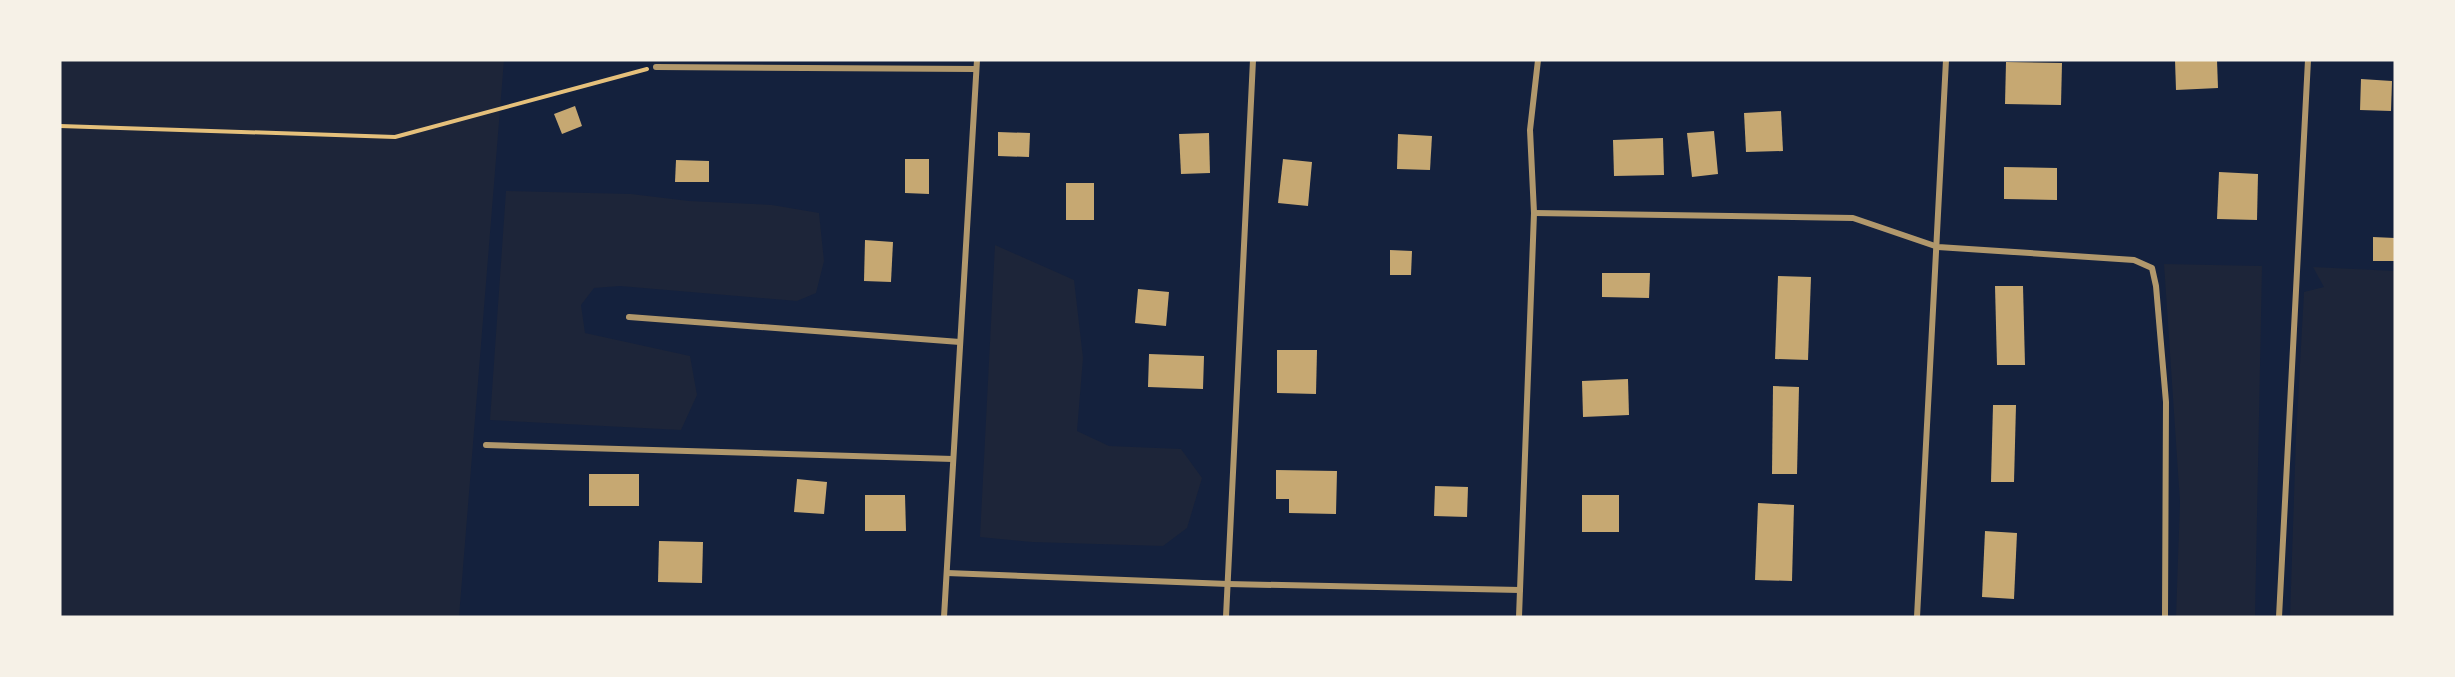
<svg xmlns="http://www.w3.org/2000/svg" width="2455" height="677" font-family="'DejaVu Sans',sans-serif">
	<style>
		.green { fill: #1d2539 }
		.building { fill: #c6a872 }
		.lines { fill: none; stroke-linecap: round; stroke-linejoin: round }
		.path { stroke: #e5c07b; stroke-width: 4 }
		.minor { stroke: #b1986c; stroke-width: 6 }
	</style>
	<rect width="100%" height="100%" fill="#14213d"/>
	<!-- green -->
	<g class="green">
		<path d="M 60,60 L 504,60 L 459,617 L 60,617 Z"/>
		<path d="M 506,191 L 631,194 L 689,201 L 772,205 L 819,213 L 824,261 L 816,293 L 797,301 L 620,286 L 594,288 L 581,305 L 585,333 L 690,356 L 697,395 L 681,430 L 490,420 Z"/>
		<path d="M 995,245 L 1074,280 L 1083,358 L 1077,431 L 1109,446 L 1181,449 L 1202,478 L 1187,528 L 1163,546 L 1032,542 L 980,537 Z"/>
		<path d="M 2164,264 L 2262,266 L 2255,617 L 2176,617 L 2180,502 Z"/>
		<path d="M 2313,267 L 2395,271 L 2395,617 L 2290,617 L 2296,436 L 2304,292 L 2324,287 Z"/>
	</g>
	<!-- building -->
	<g class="building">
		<path d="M 2175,60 L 2217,60 L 2218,88 L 2176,90 Z"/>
		<path d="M 2006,62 L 2062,63 L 2061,105 L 2005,104 Z"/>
		<path d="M 2361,79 L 2392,81 L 2391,111 L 2360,110 Z"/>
		<path d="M 575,106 L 582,126 L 562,134 L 554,114 Z"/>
		<path d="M 1781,111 L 1783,151 L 1746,152 L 1744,113 Z"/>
		<path d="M 1714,131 L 1718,174 L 1692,177 L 1687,133 Z"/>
		<path d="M 998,132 L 1030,133 L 1029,157 L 998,156 Z"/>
		<path d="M 1209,133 L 1210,173 L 1181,174 L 1179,134 Z"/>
		<path d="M 1398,134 L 1432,136 L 1430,170 L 1397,169 Z"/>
		<path d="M 1663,138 L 1664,175 L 1614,176 L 1613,140 Z"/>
		<path d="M 905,159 L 929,159 L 929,194 L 905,193 Z"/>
		<path d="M 1283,159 L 1312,162 L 1308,206 L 1278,203 Z"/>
		<path d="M 676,160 L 709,161 L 709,182 L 675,182 Z"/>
		<path d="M 2004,167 L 2057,168 L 2057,200 L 2004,199 Z"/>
		<path d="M 2219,172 L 2258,174 L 2257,220 L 2217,219 Z"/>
		<rect x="1066" y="183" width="28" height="37"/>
		<path d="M 2373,237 L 2395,238 L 2395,261 L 2373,261 Z"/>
		<path d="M 865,240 L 893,242 L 891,282 L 864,281 Z"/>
		<path d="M 1390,250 L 1412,251 L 1411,275 L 1390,275 Z"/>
		<path d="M 1602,273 L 1650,273 L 1649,298 L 1602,297 Z"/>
		<path d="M 1778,276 L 1811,277 L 1808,360 L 1775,359 Z"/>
		<path d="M 1995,286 L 2023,286 L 2025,365 L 1997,365 Z"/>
		<path d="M 1138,289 L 1169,292 L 1166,326 L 1135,323 Z"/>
		<path d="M 1277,350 L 1317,350 L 1316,394 L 1277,393 Z"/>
		<path d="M 1149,354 L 1204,356 L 1203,389 L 1148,387 Z"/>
		<path d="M 1628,379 L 1629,415 L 1583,417 L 1582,381 Z"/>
		<path d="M 1773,386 L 1799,387 L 1797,474 L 1772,474 Z"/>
		<path d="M 1993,405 L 2016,405 L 2014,482 L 1991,482 Z"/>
		<path d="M 1276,470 L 1337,471 L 1336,514 L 1289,513 L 1289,499 L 1276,499 Z"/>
		<rect x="589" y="474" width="50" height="32"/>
		<path d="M 797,479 L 827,482 L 824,514 L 794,512 Z"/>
		<path d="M 1435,486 L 1468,487 L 1467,517 L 1434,516 Z"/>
		<path d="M 865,495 L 905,495 L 906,531 L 865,531 Z"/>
		<rect x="1582" y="495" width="37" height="37"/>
		<path d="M 1758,503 L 1794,505 L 1792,581 L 1755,580 Z"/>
		<path d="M 1985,531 L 2017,533 L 2014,599 L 1982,597 Z"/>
		<path d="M 659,541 L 703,542 L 702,583 L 658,582 Z"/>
	</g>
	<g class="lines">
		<!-- path -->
		<path class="path" d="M 60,126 L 395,137 L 647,69"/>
		<!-- minor -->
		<g class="minor">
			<path d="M 656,67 L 976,69"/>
			<path d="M 1534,213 L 1853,218 L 1938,247 L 2134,260 L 2152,268 L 2156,286 L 2166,402 L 2165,617"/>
			<path d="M 629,317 L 960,342"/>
			<path d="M 486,445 L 953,459"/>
			<path d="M 947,573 L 1228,584 L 1520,590"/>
			<path d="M 944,617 L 977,60"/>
			<path d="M 1226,617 L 1253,60"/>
			<path d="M 1519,617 L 1534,213 L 1530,130 L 1538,60"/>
			<path d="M 1917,617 L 1946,60"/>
			<path d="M 2279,617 L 2308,60"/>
		</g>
	</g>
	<!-- border -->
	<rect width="2455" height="677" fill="none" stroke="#f6f1e7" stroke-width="123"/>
</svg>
